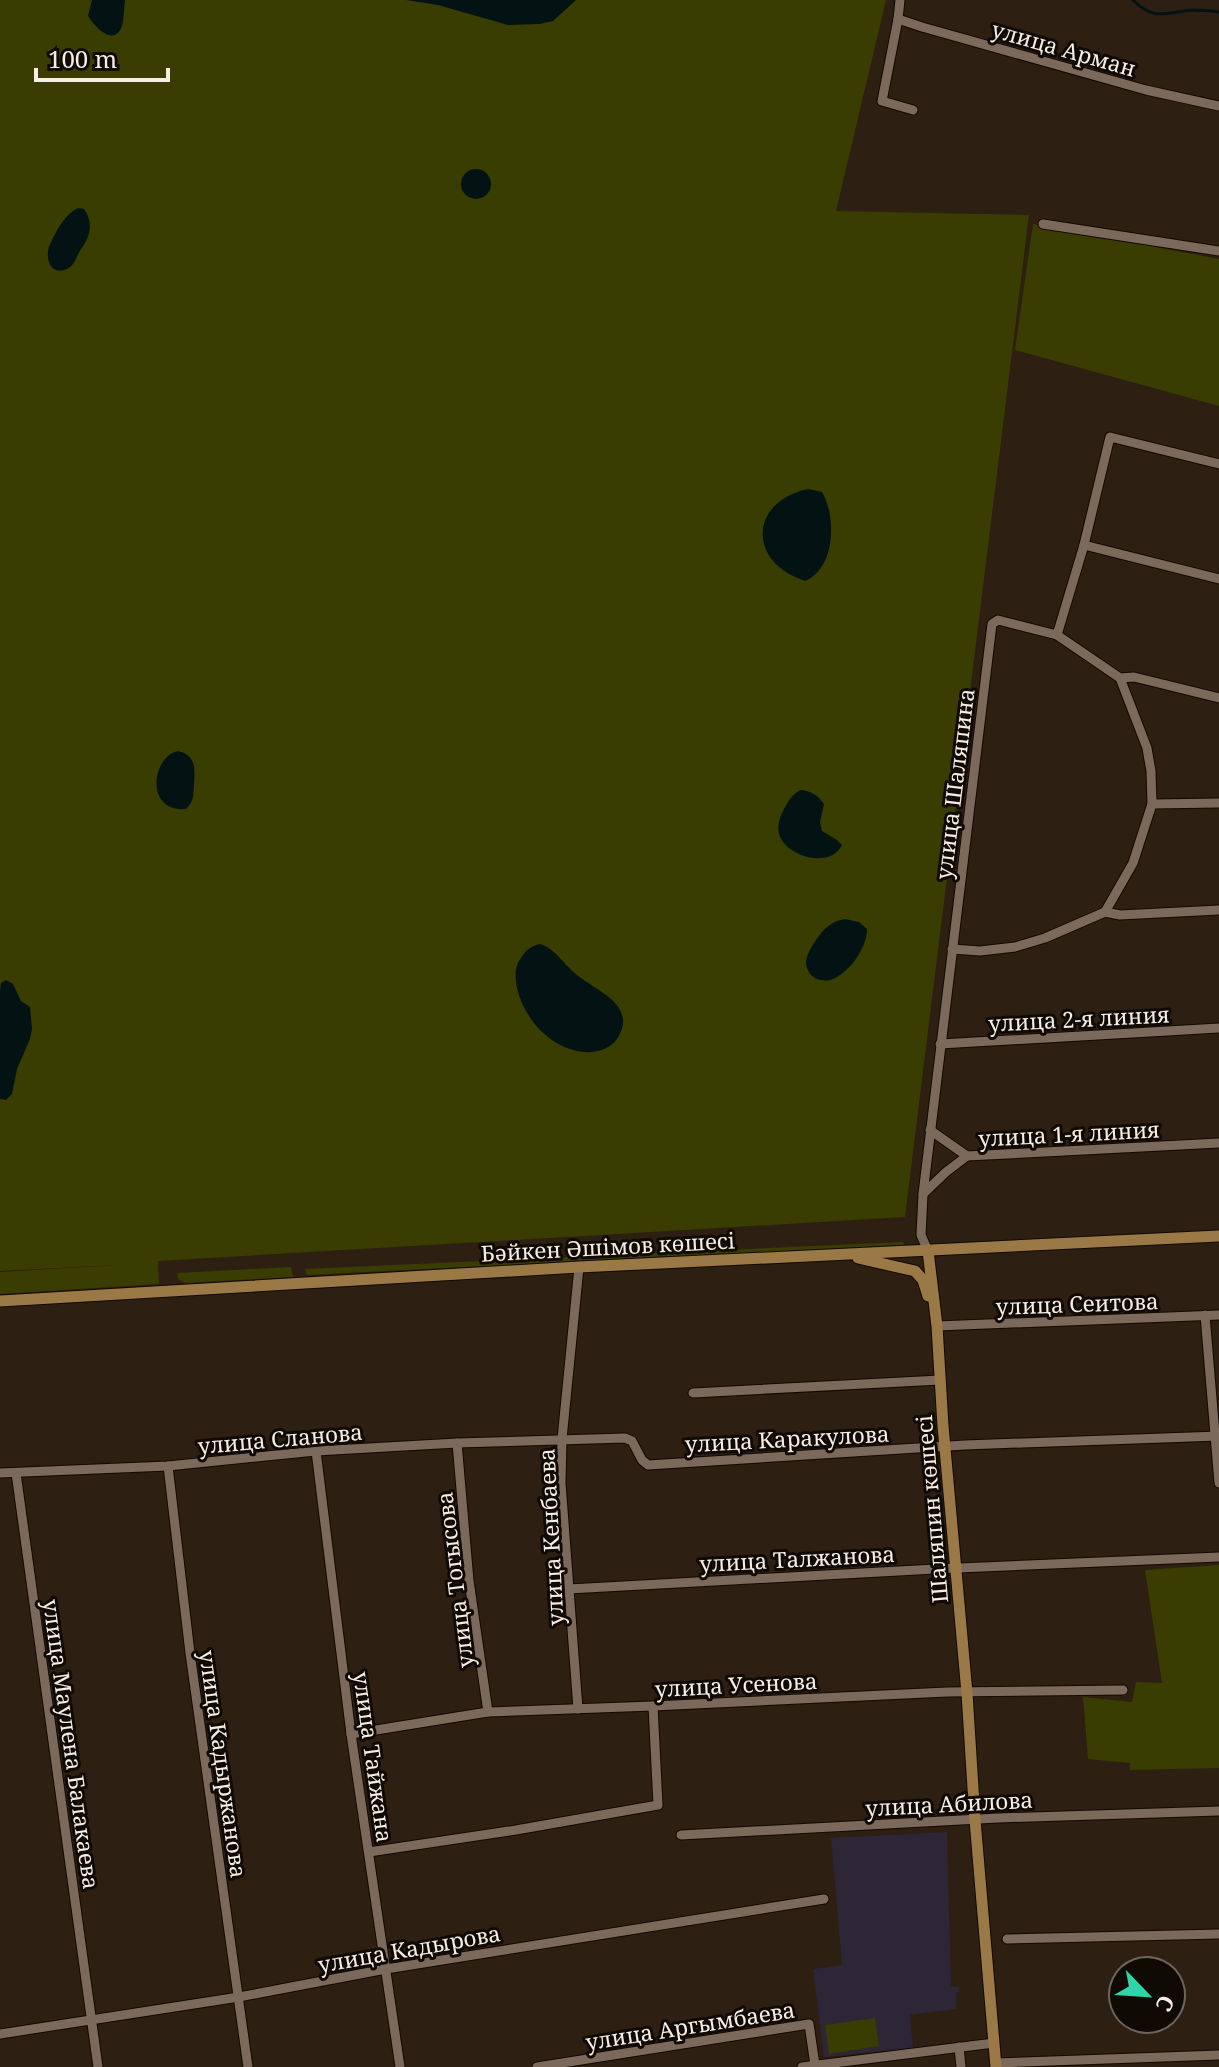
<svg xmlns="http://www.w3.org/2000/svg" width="1219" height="2067" font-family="'Noto Serif',serif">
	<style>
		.education { fill: #2c2636 }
		.green { fill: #3a3d01 }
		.water { fill: #031314 }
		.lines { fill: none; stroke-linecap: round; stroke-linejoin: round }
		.stream { stroke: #031314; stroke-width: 3 }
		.minor-casing { stroke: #150801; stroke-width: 11 }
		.major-casing { stroke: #150801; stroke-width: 13 }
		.minor { stroke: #7b6a5b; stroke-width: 9 }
		.major { stroke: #9a7947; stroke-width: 11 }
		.labels { text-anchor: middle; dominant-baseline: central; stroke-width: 6; stroke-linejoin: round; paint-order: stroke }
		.street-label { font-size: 22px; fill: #f7ede4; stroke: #100a05 }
	</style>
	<rect width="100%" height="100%" fill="#2d1f11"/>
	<!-- education -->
	<path class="education" d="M 947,1832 L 951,1986 L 959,1987 L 959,1992 L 956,1993 L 956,2009 L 910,2015 L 913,2048 L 824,2057 L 813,1969 L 842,1965 L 831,1838 Z"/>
	<!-- green -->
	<g class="green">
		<path d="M 0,0 L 886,0 L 836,211 L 1029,215 L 905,1217 L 158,1261 L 159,1284 L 0,1294 L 0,1272 L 117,1265 L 0,1271 Z"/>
		<path d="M 1033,224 L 1219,259 L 1219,406 L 1015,350 Z"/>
		<path d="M 903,1242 L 904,1245 L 307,1275 L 305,1269 Z"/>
		<path d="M 291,1267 L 293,1277 L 185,1283 L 178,1279 L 177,1273 Z"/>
		<path d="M 1219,1565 L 1219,1768 L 1130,1770 L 1130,1763 L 1088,1759 L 1083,1697 L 1132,1702 L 1136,1682 L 1162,1683 L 1145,1570 Z"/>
		<path d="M 875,2018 L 879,2046 L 829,2054 L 825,2025 Z"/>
	</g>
	<!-- water -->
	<g class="water">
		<path d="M 92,0 L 125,0 C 124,8 124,18 122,26 C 114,48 94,26 88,16 Z"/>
		<path d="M 406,0 L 576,0 L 553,21 L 539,24 L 508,25 L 438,5 Z"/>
		<circle cx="476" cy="184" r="15"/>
		<path d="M 78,208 L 84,209 C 94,223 90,237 81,249 C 76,257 75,265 67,269 C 48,277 44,254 51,242 C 57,230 65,214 78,208 Z"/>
		<path d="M 808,489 L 822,492 C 837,518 835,568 805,581 C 748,563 748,502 808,489 Z"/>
		<path d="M 178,751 C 196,755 195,768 194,784 C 193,795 195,800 186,809 C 145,813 151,757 178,751 Z"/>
		<path d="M 801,790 C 811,791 819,796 824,804 L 820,822 L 822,831 L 837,840 L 842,845 C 830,870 785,856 779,834 C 777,825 780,817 784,809 C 789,800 792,794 801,790 Z"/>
		<path d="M 845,919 L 859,922 L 867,929 C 867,947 851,971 833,979 C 821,984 807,977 806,963 C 806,955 812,946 816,940 C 824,928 831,922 845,919 Z"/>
		<path d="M 540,944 C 556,949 564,965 577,975 C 596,991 639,1005 617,1039 C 610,1049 597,1053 584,1052 C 551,1049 524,1019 517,988 C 515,977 514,967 521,958 C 526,950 531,946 540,944 Z"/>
		<path d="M 6,980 L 13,984 L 21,1001 L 30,1007 L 32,1029 L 30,1039 L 17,1069 L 12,1094 L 6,1100 L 0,1099 L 0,991 L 1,983 Z"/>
	</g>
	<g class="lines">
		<!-- stream -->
		<path class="stream" d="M 1133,0 C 1155,22 1166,12 1193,10 C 1201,10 1211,11 1219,12"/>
		<!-- minor casing -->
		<g class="minor-casing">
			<g id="minor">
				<path d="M 900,0 L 898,19 L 922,27 L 1146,90 L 1219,106"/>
				<path d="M 898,19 L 882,101 L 913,110"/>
				<path d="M 1043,224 L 1219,251"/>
				<path d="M 1084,545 L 1219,579"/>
				<path d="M 1057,635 L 1084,545 L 1110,437 L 1219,464"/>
				<path d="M 1120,678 L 1134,677 L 1219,698"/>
				<path d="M 1152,804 L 1219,803"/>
				<path d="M 1105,912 L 1120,915 L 1219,910"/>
				<path d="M 940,1044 L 1219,1028"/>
				<path d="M 930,1130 L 967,1156 L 1219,1143"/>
				<path d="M 923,1194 L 946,1172 L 967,1156"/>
				<path d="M 928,1251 L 921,1235 L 923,1194 L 992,624 L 998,620 L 1057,635 L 1120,678 L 1147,748 L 1151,771 L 1152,804 L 1133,863 L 1105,912 L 1045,938 L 1015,947 L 980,951 L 952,949"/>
				<path d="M 1205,1315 L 1219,1483"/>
				<path d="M 937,1326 L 1219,1315"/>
				<path d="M 693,1393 L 940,1380"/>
				<path d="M 457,1443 L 469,1581 L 488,1712"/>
				<path d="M 316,1451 L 351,1734 L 400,2067"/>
				<path d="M 168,1466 L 190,1653 L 248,2067"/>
				<path d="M 0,1473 L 168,1466 L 316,1451 L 457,1443 L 625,1438 L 632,1441 L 642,1460 L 648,1465 L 965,1445 L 1219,1436"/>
				<path d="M 16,1473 L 98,2067"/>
				<path d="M 569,1589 L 935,1569 L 1219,1557"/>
				<path d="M 578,1709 L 561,1483 L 562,1439 L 579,1267"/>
				<path d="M 351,1734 L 488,1712 L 653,1706 L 947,1692 L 1123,1690"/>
				<path d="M 681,1835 L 998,1818 L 1219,1811"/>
				<path d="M 369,1852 L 516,1830 L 658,1805 L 653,1706"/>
				<path d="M 1007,1939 L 1219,1934"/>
				<path d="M 0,2034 L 239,1997 L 386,1969 L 824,1899"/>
				<path d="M 959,2047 L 961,2067"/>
				<path d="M 996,2063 L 1219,2055"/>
				<path d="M 537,2067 L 809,2024 L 815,2065"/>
				<path d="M 802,2067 L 994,2043"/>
			</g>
		</g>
		<!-- major casing -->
		<g class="major-casing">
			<g id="major">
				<path d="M 928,1251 L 937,1326 L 943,1426 L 967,1693 L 975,1820 L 996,2067"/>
				<path d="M 858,1258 L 915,1271 L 923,1280 L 928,1296"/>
				<path d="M 0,1301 L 579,1267 L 1219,1236"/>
			</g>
		</g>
		<!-- minor -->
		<use href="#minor" class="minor"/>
		<!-- major -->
		<use href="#major" class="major"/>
	</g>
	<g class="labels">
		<!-- street labels -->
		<g class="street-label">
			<text transform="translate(1064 48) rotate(16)">улица Арман</text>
			<text transform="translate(954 784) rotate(-83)">улица Шаляпина</text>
			<text transform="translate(1079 1018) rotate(-3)">улица 2-я линия</text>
			<text transform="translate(1069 1133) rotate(-3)">улица 1-я линия</text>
			<text transform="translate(608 1246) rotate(-3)">Бәйкен Әшімов көшесі</text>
			<text transform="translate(1077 1303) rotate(-2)">улица Сеитова</text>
			<text transform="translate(280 1438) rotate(-5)">улица Сланова</text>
			<text transform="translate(787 1438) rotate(-3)">улица Каракулова</text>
			<text transform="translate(931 1509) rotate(-95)">Шаляпин көшесі</text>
			<text transform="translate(550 1537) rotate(-93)">улица Кенбаева</text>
			<text transform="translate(797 1558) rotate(-3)">улица Талжанова</text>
			<text transform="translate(454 1580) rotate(-97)">улица Тогысова</text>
			<text transform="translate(736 1684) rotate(-3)">улица Усенова</text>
			<text transform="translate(72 1744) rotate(82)">улица Маулена Балакаева</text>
			<text transform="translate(374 1757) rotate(82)">улица Тайжана</text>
			<text transform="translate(224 1764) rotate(82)">улица Кадыржанова</text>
			<text transform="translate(949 1803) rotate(-3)">улица Абилова</text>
			<text transform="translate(409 1948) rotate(-10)">улица Кадырова</text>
			<text transform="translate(690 2025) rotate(-9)">улица Аргымбаева</text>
		</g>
	</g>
	<!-- north arrow -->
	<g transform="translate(1147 1995) rotate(115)"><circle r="38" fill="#100a05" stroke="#6c655e" stroke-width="2"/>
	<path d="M0-6L14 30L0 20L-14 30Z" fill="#2fd4aa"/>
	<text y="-12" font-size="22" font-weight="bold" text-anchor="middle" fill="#f7ede4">С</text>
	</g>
	<!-- scale -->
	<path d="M36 68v12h132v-12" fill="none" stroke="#f7ede4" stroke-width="4"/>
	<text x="48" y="68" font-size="24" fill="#f7ede4" stroke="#100a05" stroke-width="6" paint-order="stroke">100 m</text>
</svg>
